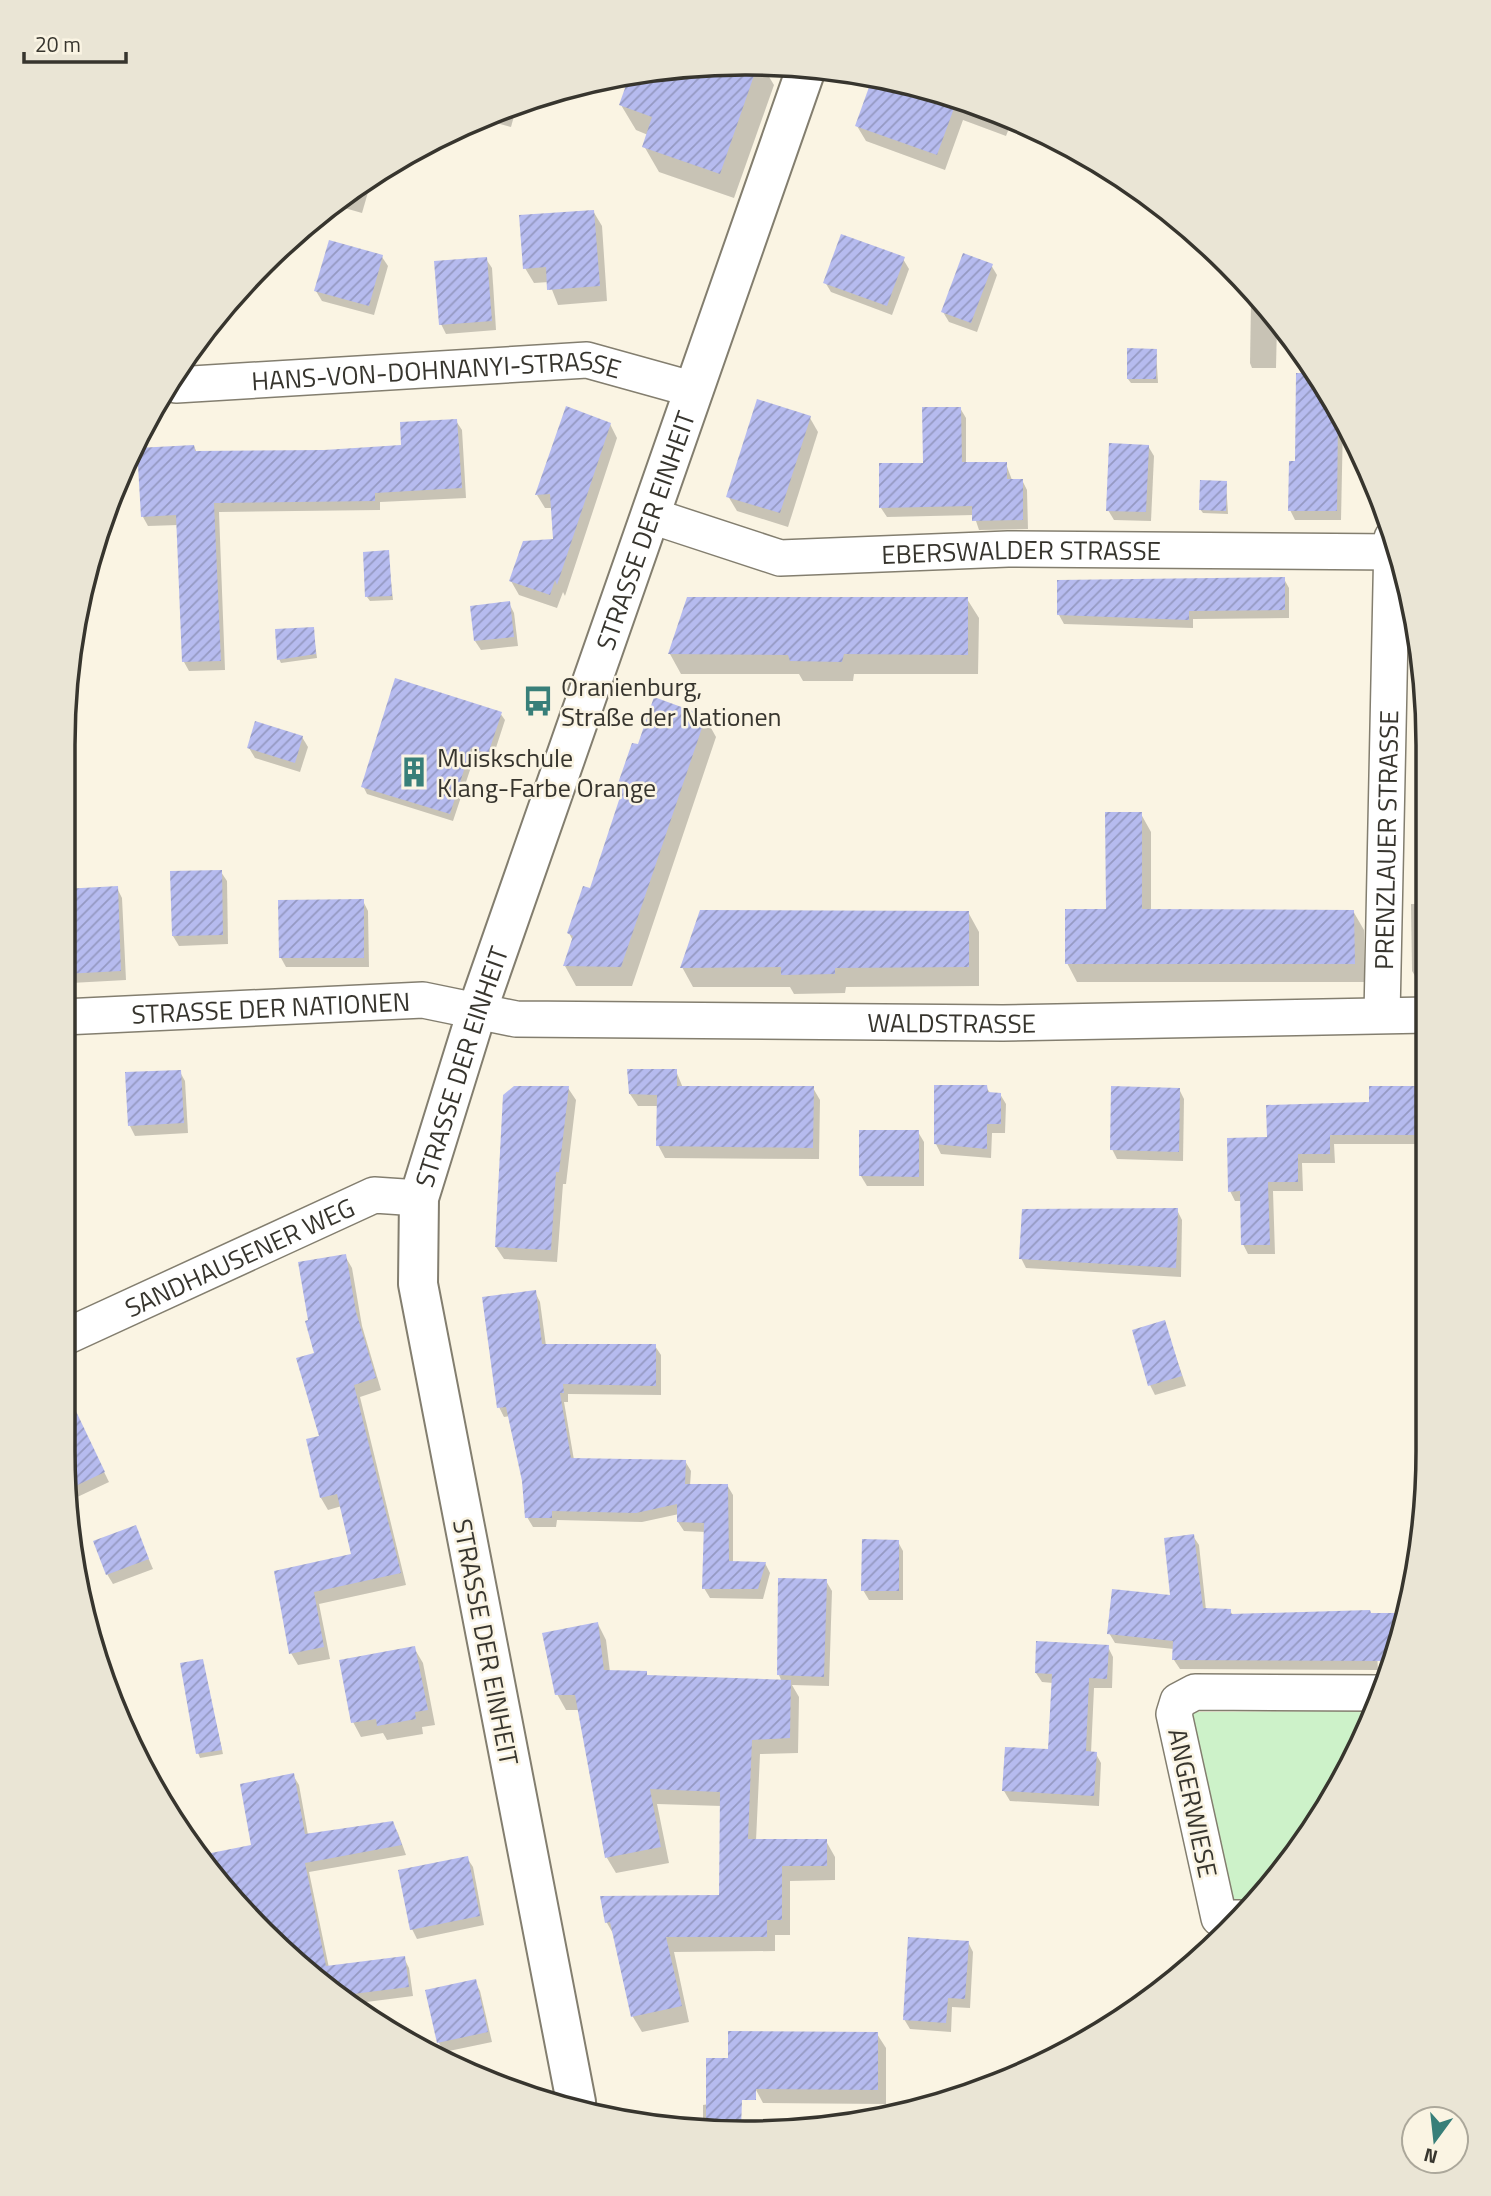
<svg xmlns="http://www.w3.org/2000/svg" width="1491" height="2196" font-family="'Titillium Web',sans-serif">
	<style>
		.park { fill: #cdf2c9 }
		.shadow { fill: #0003 }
		.building { fill: url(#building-hatch) }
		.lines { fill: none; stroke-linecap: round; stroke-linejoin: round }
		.street-casing { stroke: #837e6f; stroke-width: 38 }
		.secondary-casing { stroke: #837e6f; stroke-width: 42 }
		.street { stroke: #fff; stroke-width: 35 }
		.secondary { stroke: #fff; stroke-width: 38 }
		.labels { text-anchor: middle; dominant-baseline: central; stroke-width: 5; stroke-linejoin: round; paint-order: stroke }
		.street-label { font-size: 26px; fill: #37352e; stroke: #faf4e3 }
		.poi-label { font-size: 26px; fill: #37352e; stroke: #faf4e3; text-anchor: start }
		.rim { fill: none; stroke: #37352e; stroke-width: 3.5 }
	</style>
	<defs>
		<pattern id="building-hatch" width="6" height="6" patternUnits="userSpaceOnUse" patternTransform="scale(1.75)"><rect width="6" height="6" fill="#b6bbef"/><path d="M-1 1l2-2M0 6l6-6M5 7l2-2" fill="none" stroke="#9599c2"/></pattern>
	</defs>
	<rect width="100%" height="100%" fill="#faf4e3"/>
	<!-- park -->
	<path class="park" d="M 1372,1711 L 1357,1753 L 1248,1905 L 1228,1905 L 1189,1712 Z"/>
	<!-- shadow -->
	<g class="shadow">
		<path d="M 745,63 L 766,65 L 765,70 L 774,85 L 734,198 L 659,172 L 644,146 L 648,135 L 636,130 L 621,105 L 632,74 Z"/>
		<path d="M 875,76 L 1006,115 L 1013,118 L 1006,136 L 963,120 L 945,170 L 866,141 L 857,126 Z"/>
		<path d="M 517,105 L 511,127 L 478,118 L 484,115 Z"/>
		<path d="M 373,175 L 362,213 L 334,205 L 366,178 Z"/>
		<path d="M 593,211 L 602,226 L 607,301 L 558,305 L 549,282 L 534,283 L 525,268 Z"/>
		<path d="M 382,257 L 388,266 L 374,315 L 322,301 L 316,291 Z"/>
		<path d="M 486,259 L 492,268 L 496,330 L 446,334 L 441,324 Z"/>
		<path d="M 903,259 L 909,269 L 892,315 L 831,292 L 825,282 Z"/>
		<path d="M 991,265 L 997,275 L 977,332 L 949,322 L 943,312 Z"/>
		<path d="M 1251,304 L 1262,304 L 1277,323 L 1276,368 L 1252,368 L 1250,363 Z"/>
		<path d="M 1156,350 L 1158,383 L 1131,383 L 1128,379 Z"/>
		<path d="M 1318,375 L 1343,422 L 1341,520 L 1295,520 L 1290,510 L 1296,463 Z"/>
		<path d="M 960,408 L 966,418 L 966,464 L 1006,464 L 1012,480 L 1022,480 L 1027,490 L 1028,529 L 979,530 L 974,515 L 887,517 L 881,508 L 924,464 Z"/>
		<path d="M 810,418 L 818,432 L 788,527 L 737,511 L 728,496 Z"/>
		<path d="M 456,421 L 462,430 L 466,498 L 380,502 L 380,510 L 219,512 L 225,670 L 189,671 L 184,662 L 178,525 L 148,526 L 143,517 L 194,446 L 197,453 L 324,451 L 403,446 Z"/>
		<path d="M 610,424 L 617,438 L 565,596 L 563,592 L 557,608 L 519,595 L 511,581 L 554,541 L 553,508 L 545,508 L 537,495 Z"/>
		<path d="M 1148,446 L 1154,456 L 1151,521 L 1114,520 L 1108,510 Z"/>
		<path d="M 1226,482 L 1228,514 L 1203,513 L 1200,509 Z"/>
		<path d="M 388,552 L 393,600 L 370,601 L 367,597 Z"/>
		<path d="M 1284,579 L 1289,588 L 1289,618 L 1193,619 L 1193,628 L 1064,624 L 1059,615 Z"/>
		<path d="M 688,599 L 967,599 L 979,618 L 978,674 L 854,674 L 853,681 L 803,681 L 799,674 L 681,674 L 670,654 Z"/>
		<path d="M 509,603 L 514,613 L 518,646 L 481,650 L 475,641 Z"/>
		<path d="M 313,629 L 317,658 L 281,663 L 279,659 Z"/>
		<path d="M 500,713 L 505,720 L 492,760 L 475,755 L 453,821 L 367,794 L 363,786 Z"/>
		<path d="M 705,717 L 716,737 L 632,986 L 576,986 L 565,966 L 573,941 L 569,933 L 591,890 L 621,799 L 617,792 L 639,746 Z"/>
		<path d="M 302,737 L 308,747 L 300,772 L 255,758 L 249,748 Z"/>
		<path d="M 1141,814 L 1151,832 L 1151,911 L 1353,911 L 1364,930 L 1364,982 L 1077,982 L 1067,963 L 1108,911 Z"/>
		<path d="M 221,872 L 227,881 L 228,944 L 179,946 L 173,936 Z"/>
		<path d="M 117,888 L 122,898 L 126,980 L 71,983 L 67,976 L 63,976 L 63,890 Z"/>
		<path d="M 363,901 L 368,911 L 369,967 L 286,967 L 281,958 Z"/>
		<path d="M 1411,904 L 1428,904 L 1428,984 L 1420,984 L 1412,971 Z"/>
		<path d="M 968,912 L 979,932 L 979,986 L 846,987 L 845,993 L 794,994 L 790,987 L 693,987 L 682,967 Z"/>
		<path d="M 676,1071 L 683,1088 L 813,1088 L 820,1100 L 819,1159 L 665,1158 L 658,1145 L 658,1106 L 638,1106 L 630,1094 Z"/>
		<path d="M 180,1072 L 185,1081 L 188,1133 L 135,1136 L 130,1126 Z"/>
		<path d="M 63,1075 L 70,1087 L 72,1143 L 63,1143 Z"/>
		<path d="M 986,1087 L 991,1094 L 1000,1094 L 1006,1104 L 1005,1133 L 992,1133 L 991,1158 L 941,1154 L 936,1144 Z"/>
		<path d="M 568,1088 L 576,1100 L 566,1184 L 563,1184 L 557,1262 L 504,1259 L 496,1247 Z"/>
		<path d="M 1371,1088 L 1428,1088 L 1428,1144 L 1334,1144 L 1335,1163 L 1302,1163 L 1303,1191 L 1273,1191 L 1275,1254 L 1248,1254 L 1243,1244 L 1242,1201 L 1235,1201 L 1230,1191 L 1269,1139 L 1371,1104 Z"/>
		<path d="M 1179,1089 L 1184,1099 L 1183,1161 L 1117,1159 L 1112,1149 Z"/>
		<path d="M 918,1132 L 924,1142 L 924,1186 L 867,1186 L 861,1176 Z"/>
		<path d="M 1177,1210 L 1182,1220 L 1181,1277 L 1026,1268 L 1021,1258 Z"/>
		<path d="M 345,1256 L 352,1268 L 362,1326 L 381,1390 L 360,1397 L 406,1585 L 319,1604 L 330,1659 L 298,1665 L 291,1653 L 276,1573 L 353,1555 L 342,1506 L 328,1510 L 321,1498 L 308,1440 L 321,1437 L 317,1354 Z"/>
		<path d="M 535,1292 L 540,1302 L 546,1346 L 655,1346 L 661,1355 L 661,1395 L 568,1394 L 568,1402 L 564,1402 L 574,1460 L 685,1461 L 691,1471 L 690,1486 L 727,1485 L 733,1495 L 733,1563 L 765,1563 L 770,1573 L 763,1599 L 710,1598 L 704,1588 L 706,1532 L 684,1531 L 678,1522 L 679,1514 L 642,1522 L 557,1520 L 556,1527 L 533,1527 L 527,1517 L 524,1481 L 510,1416 L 504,1417 L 499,1407 Z"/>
		<path d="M 1164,1322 L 1186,1386 L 1155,1395 L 1150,1385 Z"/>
		<path d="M 77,1417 L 109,1482 L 71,1500 L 63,1450 L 63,1423 Z"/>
		<path d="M 135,1527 L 153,1569 L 113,1584 L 107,1574 Z"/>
		<path d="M 1193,1536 L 1199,1545 L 1206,1610 L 1230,1611 L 1233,1615 L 1375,1622 L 1378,1670 L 1180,1669 L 1174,1660 L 1174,1649 L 1115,1643 L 1109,1633 L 1172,1597 Z"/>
		<path d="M 898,1542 L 903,1551 L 903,1600 L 869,1600 L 863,1590 Z"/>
		<path d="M 826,1581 L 832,1591 L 829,1686 L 792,1685 L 799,1697 L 798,1753 L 760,1754 L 756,1841 L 826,1841 L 835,1857 L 835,1880 L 790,1881 L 790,1935 L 775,1935 L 775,1951 L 674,1952 L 689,2022 L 642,2032 L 633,2017 L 615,1937 L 607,1923 L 602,1897 L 720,1897 L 722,1806 L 657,1804 L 669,1863 L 616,1873 L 607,1858 L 579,1710 L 566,1710 L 557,1694 L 598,1624 L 606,1640 L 610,1672 L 648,1677 L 782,1682 L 779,1675 Z"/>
		<path d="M 1108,1647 L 1113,1657 L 1112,1688 L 1094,1688 L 1091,1753 L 1096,1754 L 1101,1763 L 1099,1806 L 1010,1801 L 1004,1791 L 1050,1751 L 1053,1683 L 1042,1682 L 1036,1673 Z"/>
		<path d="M 414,1648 L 423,1663 L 435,1725 L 422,1727 L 423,1734 L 387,1740 L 383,1733 L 361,1737 L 353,1722 Z"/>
		<path d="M 202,1660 L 223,1754 L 200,1758 L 198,1753 Z"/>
		<path d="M 293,1775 L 299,1785 L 308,1835 L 392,1823 L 398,1833 L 406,1855 L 309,1872 L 329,1968 L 404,1958 L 409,1968 L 413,1996 L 351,2004 L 330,1992 L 275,1933 L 253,1847 Z"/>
		<path d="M 467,1858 L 473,1867 L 484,1925 L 417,1939 L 412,1929 Z"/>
		<path d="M 968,1942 L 973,1952 L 970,2008 L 952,2007 L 951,2032 L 910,2029 L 904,2019 Z"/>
		<path d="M 475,1981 L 480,1991 L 492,2042 L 444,2052 L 439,2043 L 427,1992 Z"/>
		<path d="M 877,2034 L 886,2048 L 886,2104 L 763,2103 L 755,2088 Z"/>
		<path d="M 709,2104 L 717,2118 L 720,2130 L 703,2131 L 703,2105 Z"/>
	</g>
	<!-- building -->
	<g class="building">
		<path d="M 745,63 L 758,64 L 720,174 L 642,147 L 652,117 L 619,105 L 630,74 Z"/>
		<path d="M 873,76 L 957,100 L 937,155 L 855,126 Z"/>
		<path d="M 594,210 L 600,286 L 547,290 L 546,267 L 523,269 L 519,215 Z"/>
		<path d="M 841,234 L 905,257 L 887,306 L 823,283 Z"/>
		<path d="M 329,240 L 383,255 L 369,306 L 314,291 Z"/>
		<path d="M 963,253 L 993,264 L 971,323 L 941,312 Z"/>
		<path d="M 487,257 L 492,321 L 439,325 L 434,261 Z"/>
		<path d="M 1127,348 L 1157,349 L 1156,379 L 1127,379 Z"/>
		<path d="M 1296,373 L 1317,373 L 1338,413 L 1337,511 L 1288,511 L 1289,461 L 1295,461 Z"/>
		<path d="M 757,399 L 811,416 L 780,513 L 726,497 Z"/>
		<path d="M 566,406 L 611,423 L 557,585 L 555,580 L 550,595 L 509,581 L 523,541 L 553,539 L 550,494 L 535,495 Z"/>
		<path d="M 922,407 L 961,407 L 962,462 L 1007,462 L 1007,479 L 1023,479 L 1023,520 L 972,521 L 972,506 L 879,508 L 879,463 L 923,463 Z"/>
		<path d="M 457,419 L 462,488 L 375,493 L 375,501 L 214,503 L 221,661 L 182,662 L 176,515 L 141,517 L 137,448 L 194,445 L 195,451 L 324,450 L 401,445 L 400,422 Z"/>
		<path d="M 1109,443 L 1149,445 L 1146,512 L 1106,511 Z"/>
		<path d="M 1200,480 L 1227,481 L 1226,511 L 1199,510 Z"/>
		<path d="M 389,550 L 392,596 L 365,597 L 363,552 Z"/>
		<path d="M 1285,577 L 1285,610 L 1189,611 L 1189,620 L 1057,615 L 1057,580 Z"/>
		<path d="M 687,597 L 968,597 L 968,655 L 844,654 L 842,662 L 790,661 L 788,655 L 668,654 Z"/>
		<path d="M 510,601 L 514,637 L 474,641 L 470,606 Z"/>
		<path d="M 314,627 L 316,654 L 277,660 L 275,629 Z"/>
		<path d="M 395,678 L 502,712 L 488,754 L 471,748 L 450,814 L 361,787 Z"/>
		<path d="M 654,697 L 706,716 L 621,967 L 563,966 L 573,936 L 567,933 L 583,886 L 590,888 L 621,794 L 615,792 L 632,743 L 638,744 Z"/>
		<path d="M 255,721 L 303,736 L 295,763 L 247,748 Z"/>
		<path d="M 1105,812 L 1142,812 L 1142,909 L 1354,910 L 1355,964 L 1065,964 L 1065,909 L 1106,909 Z"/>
		<path d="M 222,870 L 223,935 L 172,936 L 170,871 Z"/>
		<path d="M 118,886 L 121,971 L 64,974 L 63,889 Z"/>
		<path d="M 364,899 L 364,958 L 279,958 L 278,900 Z"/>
		<path d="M 700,910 L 969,911 L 969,967 L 835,968 L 835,974 L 781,975 L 781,967 L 680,968 Z"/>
		<path d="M 627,1069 L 677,1069 L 677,1086 L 814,1086 L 813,1148 L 656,1146 L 657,1095 L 629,1094 Z"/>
		<path d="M 181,1070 L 184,1123 L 128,1126 L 125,1072 Z"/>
		<path d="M 934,1085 L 987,1085 L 988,1092 L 1001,1093 L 1001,1124 L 987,1124 L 987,1149 L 934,1144 Z"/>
		<path d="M 514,1086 L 569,1086 L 559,1172 L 556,1172 L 551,1250 L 495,1247 L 503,1095 Z"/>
		<path d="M 1111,1086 L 1180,1088 L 1179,1152 L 1110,1150 Z"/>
		<path d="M 1369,1086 L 1419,1086 L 1419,1135 L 1330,1135 L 1330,1154 L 1298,1154 L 1298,1182 L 1268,1182 L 1270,1245 L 1241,1245 L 1240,1191 L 1228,1192 L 1227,1138 L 1267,1137 L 1266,1105 L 1369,1102 Z"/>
		<path d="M 859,1130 L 919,1130 L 919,1177 L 859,1176 Z"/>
		<path d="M 1178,1208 L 1176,1268 L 1019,1259 L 1022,1209 Z"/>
		<path d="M 346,1254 L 356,1312 L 376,1378 L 354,1385 L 401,1573 L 314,1592 L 324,1647 L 289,1654 L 274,1571 L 351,1554 L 337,1494 L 320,1498 L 306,1439 L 319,1436 L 296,1358 L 314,1353 L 305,1321 L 308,1320 L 298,1262 Z"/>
		<path d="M 536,1290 L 542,1344 L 656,1344 L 656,1386 L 563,1384 L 564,1393 L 560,1393 L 571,1458 L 686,1460 L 685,1484 L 728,1484 L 729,1561 L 766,1562 L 758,1589 L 702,1589 L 704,1523 L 677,1522 L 677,1504 L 636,1513 L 552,1511 L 552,1518 L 525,1518 L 522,1481 L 506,1407 L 497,1408 L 482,1297 Z"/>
		<path d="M 1165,1320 L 1182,1376 L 1148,1386 L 1132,1330 Z"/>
		<path d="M 63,1384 L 105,1472 L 69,1489 L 63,1451 Z"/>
		<path d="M 136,1525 L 149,1559 L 106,1575 L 93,1541 Z"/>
		<path d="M 1194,1534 L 1203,1608 L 1231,1609 L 1231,1614 L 1370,1610 L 1371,1613 L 1405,1613 L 1389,1661 L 1172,1660 L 1173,1641 L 1107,1634 L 1112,1589 L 1170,1595 L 1164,1538 Z"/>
		<path d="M 862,1539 L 899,1540 L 899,1591 L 861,1591 Z"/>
		<path d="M 778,1578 L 827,1579 L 824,1677 L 777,1675 Z"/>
		<path d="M 598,1622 L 604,1670 L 647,1671 L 647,1675 L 791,1680 L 790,1738 L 752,1740 L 748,1839 L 827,1839 L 827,1866 L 782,1866 L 782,1920 L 767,1920 L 767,1937 L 666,1937 L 682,2006 L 631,2017 L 610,1922 L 605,1923 L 600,1896 L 719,1895 L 720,1792 L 650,1789 L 661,1847 L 605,1858 L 575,1695 L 555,1695 L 542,1633 Z"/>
		<path d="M 1036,1641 L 1109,1645 L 1107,1679 L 1089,1678 L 1086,1751 L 1097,1752 L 1094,1796 L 1002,1791 L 1005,1747 L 1048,1749 L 1052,1674 L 1035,1673 Z"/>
		<path d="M 415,1646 L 428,1710 L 415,1712 L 416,1719 L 377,1726 L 376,1719 L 351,1723 L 339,1660 Z"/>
		<path d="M 203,1659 L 222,1750 L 196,1754 L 180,1663 Z"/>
		<path d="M 294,1773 L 305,1834 L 393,1821 L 402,1845 L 305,1863 L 326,1966 L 405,1956 L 409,1987 L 337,1996 L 330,1992 L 201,1855 L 251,1845 L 240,1784 Z"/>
		<path d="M 468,1856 L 480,1916 L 410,1930 L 398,1870 Z"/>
		<path d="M 908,1937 L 969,1941 L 965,1999 L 948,1998 L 946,2023 L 903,2020 Z"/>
		<path d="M 476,1979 L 488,2032 L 437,2043 L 425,1990 Z"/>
		<path d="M 728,2031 L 878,2032 L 878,2090 L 756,2089 L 756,2100 L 742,2100 L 741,2129 L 706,2131 L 706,2058 L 728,2058 Z"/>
	</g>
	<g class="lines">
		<!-- street casing -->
		<g class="street-casing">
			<g id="street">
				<path id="s1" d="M 176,385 L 587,360 L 695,390"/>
				<path id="s2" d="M 652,516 L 780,558 L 1008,549 L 1396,552"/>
				<path id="s3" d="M 1382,1015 L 1392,538"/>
				<path id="s4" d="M 63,1017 L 423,1000 L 516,1019 L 1003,1023 L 1428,1015"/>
				<path id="s5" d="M 63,1338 L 374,1195 L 419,1198"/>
				<path d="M 1239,1918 L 1219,1918 L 1174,1714 L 1178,1701 L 1195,1692 L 1378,1693"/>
			</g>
		</g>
		<!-- secondary casing -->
		<g class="secondary-casing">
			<g id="secondary">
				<path id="s6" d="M 576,2102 L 418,1284 L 419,1198 L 477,1011 L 806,69"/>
			</g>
		</g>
		<!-- street -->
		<use href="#street" class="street"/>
		<!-- secondary -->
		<use href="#secondary" class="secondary"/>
	</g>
	<!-- icons -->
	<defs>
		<g id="bus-bare" transform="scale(2.415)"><path d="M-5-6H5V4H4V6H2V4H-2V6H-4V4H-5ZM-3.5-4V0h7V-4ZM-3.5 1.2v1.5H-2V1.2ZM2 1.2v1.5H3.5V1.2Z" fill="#387f79" stroke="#faf4e3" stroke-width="2.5" paint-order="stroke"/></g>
		<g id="building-bare" transform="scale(2.415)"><path d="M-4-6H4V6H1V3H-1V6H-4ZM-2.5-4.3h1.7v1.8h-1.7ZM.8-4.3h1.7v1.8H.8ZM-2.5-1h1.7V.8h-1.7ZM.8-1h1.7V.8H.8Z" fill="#387f79" stroke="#faf4e3" stroke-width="2.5" paint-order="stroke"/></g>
	</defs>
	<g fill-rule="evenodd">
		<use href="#bus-bare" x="538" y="701"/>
		<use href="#building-bare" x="414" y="772"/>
	</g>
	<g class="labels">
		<!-- street labels -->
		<g class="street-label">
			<text stroke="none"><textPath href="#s1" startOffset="261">HANS-VON-DOHNANYI-STRASSE</textPath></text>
			<text stroke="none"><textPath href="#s6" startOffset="1624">STRASSE DER EINHEIT</textPath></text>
			<text stroke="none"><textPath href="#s2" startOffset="376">EBERSWALDER STRASSE</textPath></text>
			<text stroke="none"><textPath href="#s3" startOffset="175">PRENZLAUER STRASSE</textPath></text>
			<text stroke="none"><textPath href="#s4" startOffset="208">STRASSE DER NATIONEN</textPath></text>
			<text stroke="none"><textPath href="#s4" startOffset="891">WALDSTRASSE</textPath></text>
			<text stroke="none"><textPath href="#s6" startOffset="1057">STRASSE DER EINHEIT</textPath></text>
			<text stroke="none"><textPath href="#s5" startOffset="194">SANDHAUSENER WEG</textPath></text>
			<text transform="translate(486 1642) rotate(79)">STRASSE DER EINHEIT</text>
			<text transform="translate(1193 1803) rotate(78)">ANGERWIESE</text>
		</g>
		<!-- poi labels -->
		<g class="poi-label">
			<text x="561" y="686">Oranienburg,<tspan x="561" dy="30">Straße der Nationen</tspan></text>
			<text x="437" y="757">Muiskschule<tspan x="437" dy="30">Klang-Farbe Orange</tspan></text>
		</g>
	</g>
	<!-- crop -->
	<path d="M0 0H1491V2196H0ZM745 75H746A670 670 0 0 1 1416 745V1451A670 670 0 0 1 746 2121H745A670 670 0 0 1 75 1451V745A670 670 0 0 1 745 75Z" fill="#eae5d5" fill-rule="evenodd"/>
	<path class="rim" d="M745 75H746A670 670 0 0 1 1416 745V1451A670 670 0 0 1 746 2121H745A670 670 0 0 1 75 1451V745A670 670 0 0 1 745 75Z"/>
	<!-- north arrow -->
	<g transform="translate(1435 2140) rotate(195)"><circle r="33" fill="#faf4e3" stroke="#aca89b" stroke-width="2"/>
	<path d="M0-5L12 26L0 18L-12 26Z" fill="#387f79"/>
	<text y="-10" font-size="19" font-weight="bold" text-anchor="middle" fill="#37352e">N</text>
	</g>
	<!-- scale -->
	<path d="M24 52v10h102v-10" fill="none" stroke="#37352e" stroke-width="3.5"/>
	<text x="35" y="52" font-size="21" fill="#37352e" stroke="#faf4e3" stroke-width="5" paint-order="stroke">20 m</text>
</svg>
